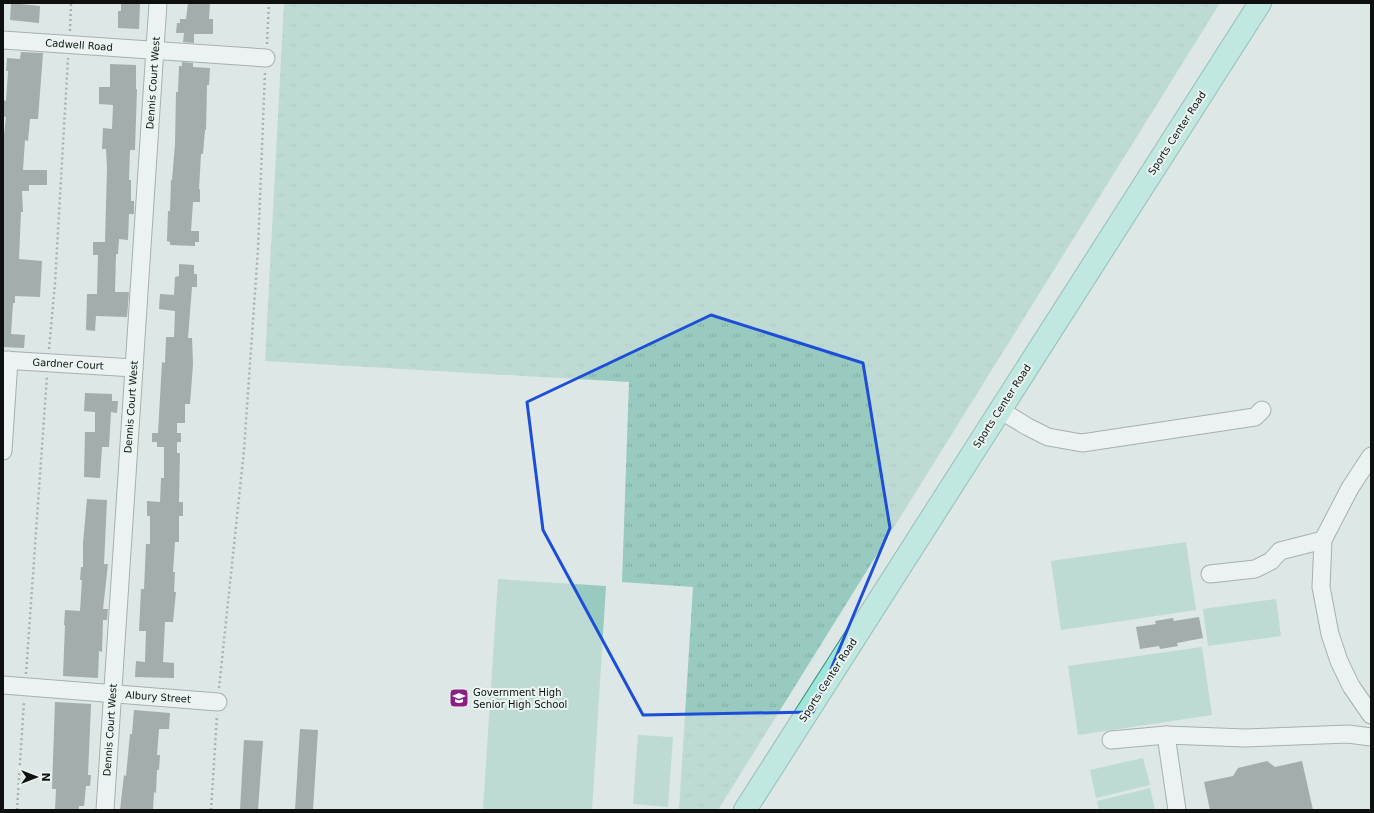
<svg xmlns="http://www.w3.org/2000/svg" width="1374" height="813" font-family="'DejaVu Sans',sans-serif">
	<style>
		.grass { fill: url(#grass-tufts) }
		.green { fill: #98cabf }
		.building { fill: #5d6664 }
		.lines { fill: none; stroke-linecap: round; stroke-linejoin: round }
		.minor-casing { stroke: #656e6c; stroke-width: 19 }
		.major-casing { stroke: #409082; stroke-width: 24 }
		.path { stroke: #6b7170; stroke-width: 2.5; stroke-dasharray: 2 3; stroke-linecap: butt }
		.minor { stroke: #fff; stroke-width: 17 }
		.major { stroke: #9de6d9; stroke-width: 22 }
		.marked { fill: none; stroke: #1d4ed8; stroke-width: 3; stroke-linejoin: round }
		.labels { text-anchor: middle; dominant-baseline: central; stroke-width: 4; stroke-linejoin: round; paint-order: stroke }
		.street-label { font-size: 10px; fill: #0d100f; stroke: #eaf5f2 }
		.poi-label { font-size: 10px; fill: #0d100f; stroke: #eaf5f2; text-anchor: start }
	</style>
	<defs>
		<pattern id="grass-tufts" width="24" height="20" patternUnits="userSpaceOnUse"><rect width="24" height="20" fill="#98cabf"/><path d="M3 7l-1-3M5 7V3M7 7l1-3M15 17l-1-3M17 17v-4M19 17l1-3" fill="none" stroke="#82aca3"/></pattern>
	</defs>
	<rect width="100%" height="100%" fill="#dde7e5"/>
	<!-- grass -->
	<path class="grass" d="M 284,3 L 1220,3 L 718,810 L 679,810 L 693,587 L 622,582 L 629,382 L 265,361 Z"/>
	<!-- green -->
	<g class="green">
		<path d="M 1186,542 L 1196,610 L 1061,630 L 1051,561 Z"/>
		<path d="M 498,579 L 606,586 L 592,810 L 483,810 Z"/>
		<path d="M 1276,599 L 1281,636 L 1208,646 L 1203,609 Z"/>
		<path d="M 1202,647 L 1212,715 L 1078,735 L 1068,666 Z"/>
		<path d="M 638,735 L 673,737 L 668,807 L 633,804 Z"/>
		<path d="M 1143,758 L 1150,785 L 1096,798 L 1090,770 Z"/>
		<path d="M 1150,788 L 1155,810 L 1099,810 L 1097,801 Z"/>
	</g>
	<!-- building -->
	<g class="building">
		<path d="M 11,3 L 40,6 L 39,23 L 10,20 Z"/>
		<path d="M 121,3 L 140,3 L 139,29 L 118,28 L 118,11 L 121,11 Z"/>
		<path d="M 188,3 L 210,3 L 209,19 L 213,19 L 213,34 L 194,34 L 194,43 L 183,42 L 184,33 L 176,33 L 177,23 L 180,23 L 180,19 L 186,19 Z"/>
		<path d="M 21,52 L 43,53 L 38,119 L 30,119 L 28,141 L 25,140 L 23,170 L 47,170 L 47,185 L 29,185 L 29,191 L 22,191 L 23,212 L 21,212 L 19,259 L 42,261 L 40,297 L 15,296 L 15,303 L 13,303 L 11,334 L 25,335 L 24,348 L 3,347 L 3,145 L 6,117 L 3,116 L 3,100 L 6,101 L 8,71 L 6,71 L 7,58 L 20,59 Z"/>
		<path d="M 182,62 L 193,63 L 193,67 L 210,68 L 209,85 L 207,85 L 206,130 L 205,130 L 203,154 L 201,154 L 199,189 L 200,189 L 200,202 L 193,202 L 191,231 L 199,231 L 199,242 L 195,242 L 195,246 L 170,245 L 170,242 L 167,241 L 168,211 L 170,211 L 171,180 L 172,180 L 175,144 L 176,92 L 178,92 L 179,66 L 182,66 Z"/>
		<path d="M 110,64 L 136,65 L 136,89 L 137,89 L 135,150 L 130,150 L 129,180 L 131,180 L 131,201 L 134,201 L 134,214 L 129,214 L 128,240 L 119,239 L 118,254 L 116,254 L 115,292 L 129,292 L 127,317 L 96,316 L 95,331 L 86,330 L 87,294 L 97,294 L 98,255 L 93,255 L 93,242 L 105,242 L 107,168 L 106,149 L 102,149 L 103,128 L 112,129 L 113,105 L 99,104 L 99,87 L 110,87 Z"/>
		<path d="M 179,264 L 194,265 L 194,274 L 197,274 L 197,287 L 192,287 L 188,338 L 192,338 L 193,364 L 190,404 L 185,404 L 185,423 L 177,423 L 177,433 L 181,433 L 181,442 L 177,442 L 177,453 L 180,453 L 179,502 L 183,502 L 183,516 L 179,516 L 179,542 L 175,542 L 173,572 L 175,572 L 174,592 L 176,592 L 173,622 L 165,622 L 163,662 L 174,663 L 174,678 L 135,677 L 136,661 L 145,662 L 146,631 L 139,631 L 141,589 L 144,589 L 146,544 L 150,544 L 150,516 L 147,516 L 147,501 L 160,502 L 161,478 L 164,478 L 164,447 L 157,447 L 157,442 L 152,442 L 152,433 L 158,433 L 162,362 L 165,363 L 166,337 L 174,337 L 175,311 L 159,309 L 160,294 L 174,295 L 175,277 L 179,276 Z"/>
		<path d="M 85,393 L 112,394 L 112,401 L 118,401 L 117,413 L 111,412 L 109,447 L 102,447 L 100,478 L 84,477 L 85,432 L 95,432 L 95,412 L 84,411 Z"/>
		<path d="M 87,499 L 107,500 L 104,564 L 108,564 L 103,609 L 108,609 L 107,620 L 103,620 L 102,652 L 99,651 L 98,678 L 63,676 L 65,625 L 64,625 L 65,610 L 80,611 L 82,580 L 80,580 L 81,567 L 83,567 L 83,543 Z"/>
		<path d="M 1199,617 L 1203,638 L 1177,643 L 1178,646 L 1160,649 L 1159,646 L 1140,649 L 1136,627 L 1156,624 L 1155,621 L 1173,618 L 1174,621 Z"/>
		<path d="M 55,702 L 91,704 L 88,775 L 91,775 L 90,786 L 86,786 L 84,806 L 79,806 L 79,810 L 55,810 L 56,789 L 52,789 Z"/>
		<path d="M 134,710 L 170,713 L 169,729 L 159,729 L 157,755 L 160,755 L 159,770 L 157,770 L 156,793 L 154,792 L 153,810 L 120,810 L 124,775 L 126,776 L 130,734 L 132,734 Z"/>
		<path d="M 300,729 L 318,730 L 313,810 L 295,810 Z"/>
		<path d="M 244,740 L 263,741 L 258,810 L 240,810 Z"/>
		<path d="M 1267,761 L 1275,767 L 1302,761 L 1313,810 L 1210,810 L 1204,782 L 1233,776 L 1238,768 Z"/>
	</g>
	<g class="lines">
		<!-- minor casing -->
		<g class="minor-casing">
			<g id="minor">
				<path d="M 3,40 L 266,58"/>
				<path d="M 3,360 L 134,368"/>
				<path d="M 1000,410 L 1028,427 L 1048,437 L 1082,443 L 1255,417 L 1262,410"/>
				<path d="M 3,451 L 9,360"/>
				<path d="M 1371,456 L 1350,488 L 1323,540 L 1321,587 L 1330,634 L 1339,661 L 1351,686 L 1371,715"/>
				<path d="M 1210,574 L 1255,569 L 1271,561 L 1280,551 L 1323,540"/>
				<path d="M 3,685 L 218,702"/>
				<path d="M 1166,735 L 1177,810"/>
				<path d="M 1111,740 L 1166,735 L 1245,738 L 1348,734 L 1371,737"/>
				<path d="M 105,810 L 158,3"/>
			</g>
		</g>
		<!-- major casing -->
		<g class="major-casing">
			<path id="major" d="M 745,810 L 1260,3"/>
		</g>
		<!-- path -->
		<g class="path">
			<path d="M 70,31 L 71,3"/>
			<path d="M 267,44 L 269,3"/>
			<path d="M 49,349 L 55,283 L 68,58"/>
			<path d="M 26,674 L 47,376"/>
			<path d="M 219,688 L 244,450 L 258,249 L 265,71"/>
			<path d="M 17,810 L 24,701"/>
			<path d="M 211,810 L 217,715"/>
		</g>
		<!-- minor -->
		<use href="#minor" class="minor"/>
		<!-- major -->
		<use href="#major" class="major"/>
	</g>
	<!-- marked area -->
	<path d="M0 0H1374V813H0ZM 711,315 L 863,363 L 890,528 L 813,712 L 643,715 L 543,530 L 527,402 Z" fill="#dde7e5" fill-opacity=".55" fill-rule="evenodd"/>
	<path class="marked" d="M 711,315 L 863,363 L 890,528 L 813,712 L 643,715 L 543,530 L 527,402 Z"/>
	<!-- icons -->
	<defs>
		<g id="school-square" transform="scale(1)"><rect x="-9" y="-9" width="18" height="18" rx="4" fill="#8a1f84" stroke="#eaf5f2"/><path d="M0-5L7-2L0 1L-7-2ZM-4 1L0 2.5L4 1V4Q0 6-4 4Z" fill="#fff"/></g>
	</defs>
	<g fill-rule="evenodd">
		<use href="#school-square" x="459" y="698"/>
	</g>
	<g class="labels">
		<!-- street labels -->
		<g class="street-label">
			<text transform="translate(79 45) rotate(4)">Cadwell Road</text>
			<text transform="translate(153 83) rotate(-86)">Dennis Court West</text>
			<text transform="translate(1177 133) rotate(-57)">Sports Center Road</text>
			<text transform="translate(68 364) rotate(3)">Gardner Court</text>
			<text transform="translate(1002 406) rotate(-57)">Sports Center Road</text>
			<text transform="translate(131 407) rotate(-86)">Dennis Court West</text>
			<text transform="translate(828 680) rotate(-57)">Sports Center Road</text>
			<text transform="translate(158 697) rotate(4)">Albury Street</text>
			<text transform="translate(110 730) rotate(-86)">Dennis Court West</text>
		</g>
		<!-- poi labels -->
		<g class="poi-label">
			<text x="473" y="692">Government High<tspan x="473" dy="12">Senior High School</tspan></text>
		</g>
	</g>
	<!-- border -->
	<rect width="1374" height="813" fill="none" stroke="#0d100f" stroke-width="8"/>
	<!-- north arrow -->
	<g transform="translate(36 777) rotate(90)" stroke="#eaf5f2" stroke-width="3" paint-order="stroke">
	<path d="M0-3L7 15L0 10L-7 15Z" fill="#0d100f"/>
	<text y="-6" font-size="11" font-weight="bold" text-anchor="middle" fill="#0d100f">N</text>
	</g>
</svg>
